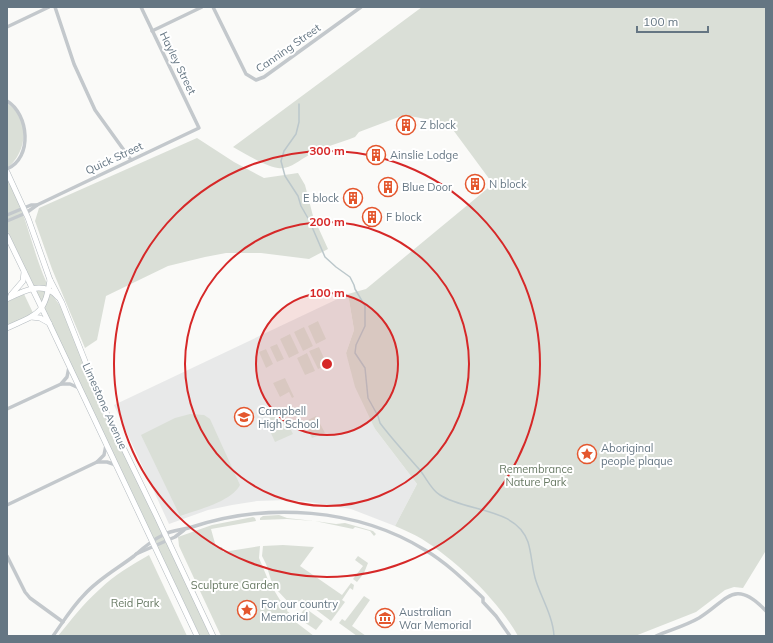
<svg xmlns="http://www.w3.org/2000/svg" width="773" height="643" font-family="Mulish,sans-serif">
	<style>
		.built { fill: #e8e9e9 }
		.green { fill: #dadfd7 }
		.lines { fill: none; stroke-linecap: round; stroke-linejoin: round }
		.stream { stroke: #bbc7cb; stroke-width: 1.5 }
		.secondary-casing { stroke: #b3babf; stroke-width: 6 }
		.minor { stroke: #c3c8cc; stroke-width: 3.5 }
		.secondary { stroke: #fff; stroke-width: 5 }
		.ring { fill: none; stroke: #d62828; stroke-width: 2 }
		.labels { text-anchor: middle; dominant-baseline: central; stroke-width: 4; stroke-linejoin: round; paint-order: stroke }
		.street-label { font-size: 11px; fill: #657683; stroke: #fff }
		.poi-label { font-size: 11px; fill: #657683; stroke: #fff; text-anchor: start }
		.park-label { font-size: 11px; fill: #687a64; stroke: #fff }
		.centre { fill: #d62828; stroke: #fff; stroke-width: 2 }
		.ring-label { font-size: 12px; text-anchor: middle; font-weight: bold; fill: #d62828; stroke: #fff; stroke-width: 4; stroke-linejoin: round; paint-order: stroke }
	</style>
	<rect width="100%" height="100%" fill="#fafaf8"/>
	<!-- built -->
	<path class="built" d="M 348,294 L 354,330 L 346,353 L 375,429 L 417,484 L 395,526 L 351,509 L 309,502 L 287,500 L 257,501 L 232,505 L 208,510 L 169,524 L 114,405 Z"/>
	<!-- green -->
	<g class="green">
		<path d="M 422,7 L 766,7 L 766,553 L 765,552 L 743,588 L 734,587 L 725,590 L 696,612 L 635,636 L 518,636 C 497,599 458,562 422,539 C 414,534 404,530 395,526 L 417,484 L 375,429 L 355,387 L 346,353 L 354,330 L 348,294 L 366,289 L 493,184 L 448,123 L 404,115 L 359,132 L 355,137 C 340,143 323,147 309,155 C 299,160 290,170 278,168 C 264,166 246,154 233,147 Z"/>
		<path d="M 7,103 C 12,107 19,112 21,119 C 28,135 21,158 8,167 Z"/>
		<path d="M 197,138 L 234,162 L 264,178 L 298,173 L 305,185 L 313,216 L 328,249 L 309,259 L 261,253 L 226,253 L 205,257 L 168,266 L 106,296 L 97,340 L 85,348 L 52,269 L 35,221 L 39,208 Z"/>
		<path d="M 7,177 C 14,191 20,205 25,220 C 35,250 42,282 61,307 L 210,636 L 200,636 L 7,230 Z"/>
		<path d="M 24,294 L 34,315 L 7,328 L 7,302 Z"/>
		<path d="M 318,321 L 326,339 L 316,344 L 308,326 Z"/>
		<path d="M 304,327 L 313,346 L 303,351 L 294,332 Z"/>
		<path d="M 290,334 L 299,353 L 289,358 L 280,339 Z"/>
		<path d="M 277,344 L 284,359 L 277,362 L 270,347 Z"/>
		<path d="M 319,347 L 327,365 L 318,369 L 309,351 Z"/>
		<path d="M 266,349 L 273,364 L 266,368 L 259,352 Z"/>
		<path d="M 307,353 L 315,371 L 305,375 L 297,358 Z"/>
		<path d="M 285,378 L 294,397 L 292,398 L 289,392 L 280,397 L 273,383 Z"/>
		<path d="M 282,412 L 293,434 L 275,442 L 265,420 Z"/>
		<path d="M 190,414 L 204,415 L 210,419 L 240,485 C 231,502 197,510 180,516 L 141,435 L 175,418 Z"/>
		<path d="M 316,416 L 325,433 L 312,438 L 304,422 Z"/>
		<path d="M 279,515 L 287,518 L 314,521 L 287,519 L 260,520 L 260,518 L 263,516 Z"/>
		<path d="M 253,517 L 255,518 L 256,521 L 211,529 L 216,547 L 222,547 L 223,552 L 260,546 L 259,558 L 269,582 L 280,600 L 288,608 L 287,611 L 291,614 L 289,617 L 314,636 L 221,636 L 179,546 L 178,537 L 212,525 Z"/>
		<path d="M 315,521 L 336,524 L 345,523 L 373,531 L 376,534 L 374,536 L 370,531 L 355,527 L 353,529 Z"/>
		<path d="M 283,545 L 314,547 L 300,566 L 342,595 L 351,583 L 354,585 L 353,590 L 350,588 L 342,600 L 345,602 L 331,621 L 302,599 L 299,602 L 295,600 L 291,605 L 277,590 L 271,580 L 266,564 L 262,556 L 263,546 Z"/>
		<path d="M 149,555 L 187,636 L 58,636 C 71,620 84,603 100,589 C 114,575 132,565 149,555 Z"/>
		<path d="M 358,556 L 368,563 L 364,573 L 357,582 L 353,579 L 363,566 L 355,560 Z"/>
		<path d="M 364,596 L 370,600 L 352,626 L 366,636 L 357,636 L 339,623 L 342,619 L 345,621 Z"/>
		<path d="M 305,608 L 323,621 L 316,630 L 298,618 Z"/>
	</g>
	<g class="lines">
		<!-- stream -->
		<path class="stream" d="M 299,104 L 299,122 L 296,134 L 284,151 L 281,161 L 285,176 L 298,196 L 301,206 L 309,220 L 325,257 L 336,267 L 350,277 L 354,285 L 355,289 L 365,306 L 365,326 L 356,345 L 355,353 L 365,368 L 368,398 L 378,416 L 380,423 C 392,439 406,454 419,469 C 426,477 431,490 440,495 C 466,512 516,507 528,542 C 532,555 532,569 536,581 C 542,599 553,617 554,636"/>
		<!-- secondary casing -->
		<g class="secondary-casing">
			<g id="secondary">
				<path d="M 7,172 L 28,218 L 50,280 L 62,303 L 102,404 L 156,515 L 213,636"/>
				<path d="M 7,236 L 49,323 L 197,636"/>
				<path d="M 11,295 L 23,281 L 24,272"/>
				<path d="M 7,299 C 23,291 43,280 58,297"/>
				<path d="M 31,317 L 40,318 L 49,323"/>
				<path d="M 7,328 C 37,314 45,315 50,280"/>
			</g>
		</g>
		<!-- minor -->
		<g class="minor">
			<path d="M 55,7 L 74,64 L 95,110 L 131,160"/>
			<path d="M 213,7 L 246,74 L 256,80 L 264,77 L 361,7"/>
			<path d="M 7,27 L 49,7"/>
			<path d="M 152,31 L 202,7"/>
			<path d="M 7,101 C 29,114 33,158 7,169"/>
			<path d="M 7,215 L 31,205 L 37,205 L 199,128 L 141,7"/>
			<path d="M 7,221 L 26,213 L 37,205"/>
			<path d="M 61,384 L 70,384 L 79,388"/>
			<path d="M 7,409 L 61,384 L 67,377 L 69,367"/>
			<path d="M 97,462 L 104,455 L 106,445"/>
			<path d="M 7,505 L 97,462 L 107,462 L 116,465"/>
			<path d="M 136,554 L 175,537 L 184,530"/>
			<path d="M 7,556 L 25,592 L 30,598 L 63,622"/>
			<path d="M 53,636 C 63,622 72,607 84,595 C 98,579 117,569 134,556 C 143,548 152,540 163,535 C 172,530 183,530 192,527 C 267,502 357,508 425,550 C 447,563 465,581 483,598 L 483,602 L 496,616 L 510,636"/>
			<path d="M 656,636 C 670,630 685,626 699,618 C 727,601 734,577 766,611"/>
		</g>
		<!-- secondary -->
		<use href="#secondary" class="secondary"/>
	</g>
	<!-- distance rings -->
	<circle cx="327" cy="364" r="71" fill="#d62828" fill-opacity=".12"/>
	<g class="ring">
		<circle cx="327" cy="364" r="71"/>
		<circle cx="327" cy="364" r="142"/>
		<circle cx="327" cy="364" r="213"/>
	</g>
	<!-- icons -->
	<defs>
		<g id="building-ring" transform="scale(1)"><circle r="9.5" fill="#fff" stroke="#e4572e" stroke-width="1.5"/><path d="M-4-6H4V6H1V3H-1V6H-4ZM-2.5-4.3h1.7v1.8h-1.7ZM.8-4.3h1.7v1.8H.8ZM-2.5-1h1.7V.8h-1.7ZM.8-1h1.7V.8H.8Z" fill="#e4572e"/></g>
		<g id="school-ring" transform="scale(1)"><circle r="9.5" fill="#fff" stroke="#e4572e" stroke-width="1.5"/><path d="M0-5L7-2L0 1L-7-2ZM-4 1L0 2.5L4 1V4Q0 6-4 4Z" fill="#e4572e"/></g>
		<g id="sight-ring" transform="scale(1)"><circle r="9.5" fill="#fff" stroke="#e4572e" stroke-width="1.5"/><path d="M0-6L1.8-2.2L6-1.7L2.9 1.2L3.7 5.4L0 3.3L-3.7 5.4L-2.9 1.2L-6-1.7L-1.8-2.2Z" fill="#e4572e"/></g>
		<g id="museum-ring" transform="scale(1)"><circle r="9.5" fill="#fff" stroke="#e4572e" stroke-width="1.5"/><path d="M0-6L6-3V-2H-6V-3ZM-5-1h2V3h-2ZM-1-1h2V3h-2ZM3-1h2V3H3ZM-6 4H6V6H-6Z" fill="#e4572e"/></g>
	</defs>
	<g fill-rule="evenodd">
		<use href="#building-ring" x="406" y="125"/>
		<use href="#building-ring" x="376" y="155"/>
		<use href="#building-ring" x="475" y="184"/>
		<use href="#building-ring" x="388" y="187"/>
		<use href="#building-ring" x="353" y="198"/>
		<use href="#building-ring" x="372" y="217"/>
		<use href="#school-ring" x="244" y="417"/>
		<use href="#sight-ring" x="587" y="454"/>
		<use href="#sight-ring" x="247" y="610"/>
		<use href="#museum-ring" x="385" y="618"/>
	</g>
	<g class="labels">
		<!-- street labels -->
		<g class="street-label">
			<text transform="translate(288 48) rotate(-35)">Canning Street</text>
			<text transform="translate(178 63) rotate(64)">Hayley Street</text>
			<text transform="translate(114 158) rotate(-25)">Quick Street</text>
			<text transform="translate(105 406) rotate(66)">Limestone Avenue</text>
		</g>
		<!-- poi labels -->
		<g class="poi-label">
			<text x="420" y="125">Z block</text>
			<text x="390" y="155">Ainslie Lodge</text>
			<text x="489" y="184">N block</text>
			<text x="402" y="187">Blue Door</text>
			<text x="339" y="198" text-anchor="end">E block</text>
			<text x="386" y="217">F block</text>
			<text x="258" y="411">Campbell<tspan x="258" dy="13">High School</tspan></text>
			<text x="601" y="448">Aboriginal<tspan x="601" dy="13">people plaque</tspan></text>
			<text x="261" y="604">For our country<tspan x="261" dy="13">Memorial</tspan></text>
			<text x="399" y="612">Australian<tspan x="399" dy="13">War Memorial</tspan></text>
		</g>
		<!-- park labels -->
		<g class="park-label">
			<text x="536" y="469">Remembrance<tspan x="536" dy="13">Nature Park</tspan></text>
			<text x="235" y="585">Sculpture Garden</text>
			<text x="135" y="603">Reid Park</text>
		</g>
	</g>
	<circle cx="327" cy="364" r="6" class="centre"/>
	<g class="ring-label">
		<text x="327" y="155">300 m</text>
		<text x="327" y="226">200 m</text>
		<text x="327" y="297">100 m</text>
	</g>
	<!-- border -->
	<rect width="773" height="643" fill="none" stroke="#657683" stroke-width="16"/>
	<!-- scale -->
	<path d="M637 26v6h71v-6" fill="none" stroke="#657683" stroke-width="2"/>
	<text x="643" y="26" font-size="12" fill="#657683" stroke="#ffffff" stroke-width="3" paint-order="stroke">100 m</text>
</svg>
